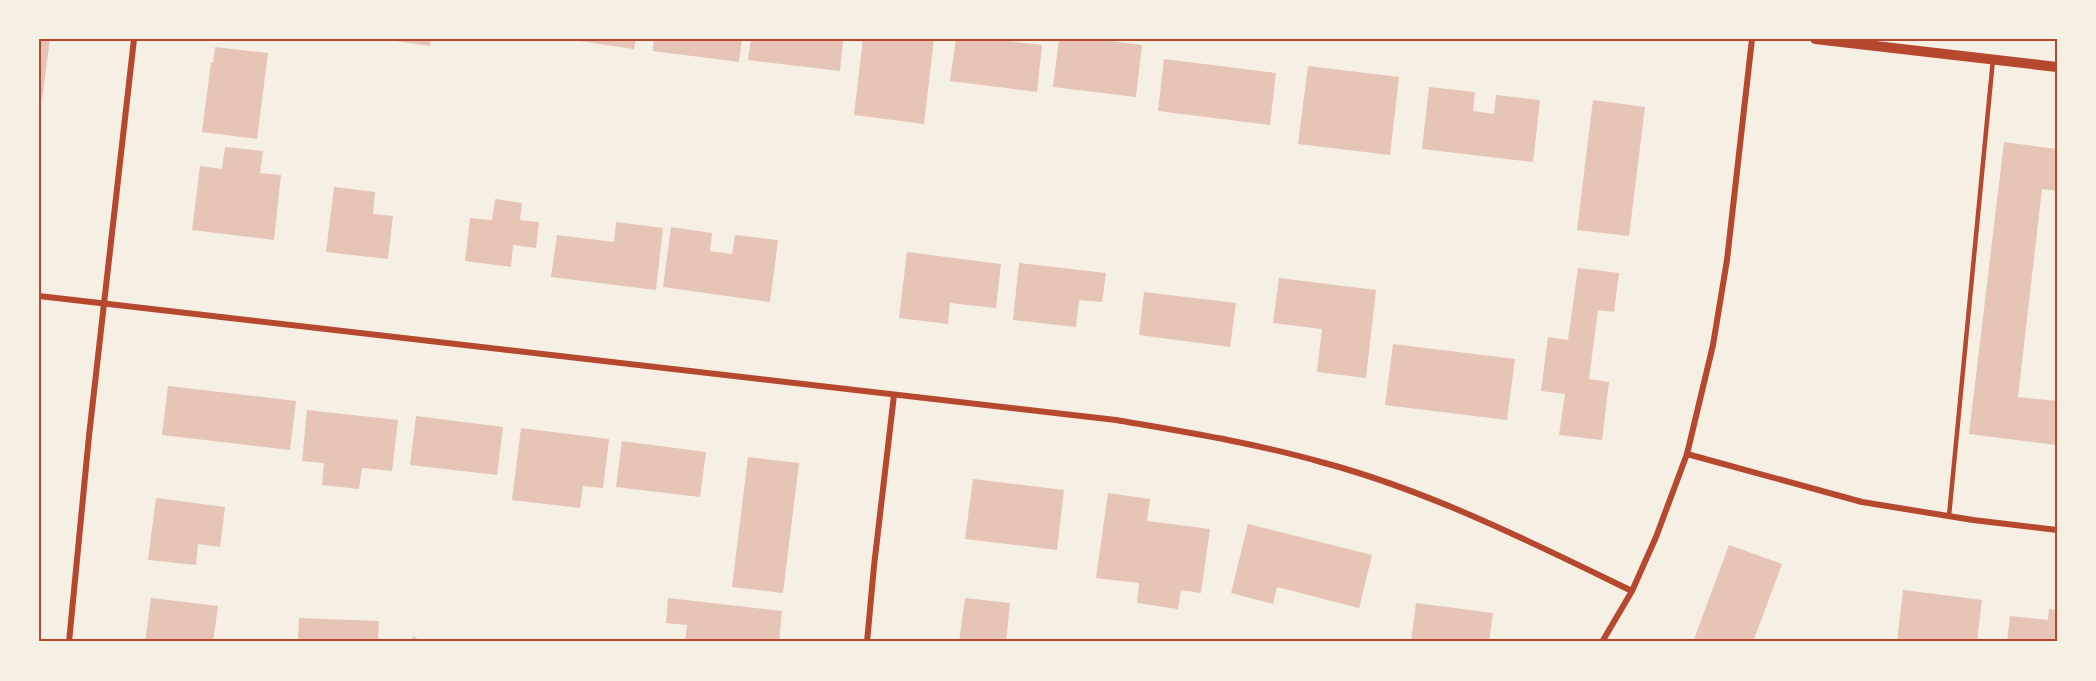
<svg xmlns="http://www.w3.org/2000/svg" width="2096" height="681" font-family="'Roboto Serif',serif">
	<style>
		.building { fill: #e6c5b7 }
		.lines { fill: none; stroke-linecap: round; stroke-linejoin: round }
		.service { stroke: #b5482f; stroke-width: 4.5 }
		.minor { stroke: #b5482f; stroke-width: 6 }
		.tertiary { stroke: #b5482f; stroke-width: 10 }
		.neatline { fill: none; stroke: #b5482f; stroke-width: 2 }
	</style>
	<rect width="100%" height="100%" fill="#f6efe4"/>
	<!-- building -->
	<g class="building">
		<path d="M 39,39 L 50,39 L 42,99 L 39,99 Z"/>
		<path d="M 382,39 L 431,39 L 430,46 Z"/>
		<path d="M 565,39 L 636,39 L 634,49 Z"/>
		<path d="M 654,39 L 742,39 L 739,62 L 653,51 Z"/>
		<path d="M 751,39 L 843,39 L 840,71 L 748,60 Z"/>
		<path d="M 863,39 L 934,39 L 924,124 L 854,115 Z"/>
		<path d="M 956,39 L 992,39 L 1042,45 L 1037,92 L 950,81 Z"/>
		<path d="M 1059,39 L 1094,39 L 1142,45 L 1136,97 L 1053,87 Z"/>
		<path d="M 215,47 L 268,53 L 257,139 L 202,132 L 211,62 L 213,63 Z"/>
		<path d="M 1164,59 L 1276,73 L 1270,125 L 1158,111 Z"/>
		<path d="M 1308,66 L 1399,77 L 1390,155 L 1298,144 Z"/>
		<path d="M 1429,87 L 1475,92 L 1473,111 L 1494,114 L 1496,95 L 1540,100 L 1533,162 L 1422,149 Z"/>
		<path d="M 1593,100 L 1645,107 L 1629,236 L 1577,230 Z"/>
		<path d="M 2004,142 L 2057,149 L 2057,191 L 2042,189 L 2018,397 L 2057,401 L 2057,445 L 1969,434 Z"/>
		<path d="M 225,147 L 263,151 L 260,173 L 281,175 L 274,240 L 192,230 L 200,166 L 222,169 Z"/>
		<path d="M 334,187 L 375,192 L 373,214 L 393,216 L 388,259 L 326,252 Z"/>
		<path d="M 495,199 L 522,203 L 520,220 L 539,222 L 536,248 L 513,245 L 511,267 L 465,261 L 470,218 L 492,220 Z"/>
		<path d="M 616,222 L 663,228 L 656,290 L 551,277 L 557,235 L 614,242 Z"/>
		<path d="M 671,227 L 712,233 L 710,251 L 732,254 L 735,235 L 778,240 L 770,302 L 663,287 Z"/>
		<path d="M 907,252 L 1001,264 L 996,308 L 950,303 L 948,324 L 899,318 Z"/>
		<path d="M 1019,263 L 1106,273 L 1102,302 L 1079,300 L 1076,327 L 1013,320 Z"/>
		<path d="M 1578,268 L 1619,273 L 1614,312 L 1598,310 L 1589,379 L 1609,382 L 1602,440 L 1559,435 L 1565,394 L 1541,391 L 1548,337 L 1568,340 Z"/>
		<path d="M 1279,278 L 1376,290 L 1366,378 L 1317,372 L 1322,329 L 1273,323 Z"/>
		<path d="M 1144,292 L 1236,303 L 1230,347 L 1139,335 Z"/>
		<path d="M 1393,344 L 1515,359 L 1507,420 L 1385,405 Z"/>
		<path d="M 168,386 L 296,401 L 290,450 L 162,435 Z"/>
		<path d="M 307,410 L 398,420 L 392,471 L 362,468 L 359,489 L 322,485 L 324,463 L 302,461 Z"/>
		<path d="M 416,416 L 503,427 L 497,475 L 410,465 Z"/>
		<path d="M 521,428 L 609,439 L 603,488 L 583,486 L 580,508 L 512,500 Z"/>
		<path d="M 622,441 L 706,452 L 700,497 L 616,487 Z"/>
		<path d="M 748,457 L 799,463 L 783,593 L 732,587 Z"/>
		<path d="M 973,479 L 1064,490 L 1057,550 L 965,539 Z"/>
		<path d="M 1108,493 L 1150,499 L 1147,521 L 1210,529 L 1201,593 L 1181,590 L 1178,609 L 1137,603 L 1139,583 L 1096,578 Z"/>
		<path d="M 156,498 L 225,507 L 220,547 L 198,544 L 196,565 L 148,560 Z"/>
		<path d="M 1248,524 L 1372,555 L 1359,608 L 1277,587 L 1273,604 L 1231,593 Z"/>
		<path d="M 1729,545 L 1782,564 L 1753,642 L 1693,642 Z"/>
		<path d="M 1903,590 L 1982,600 L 1977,642 L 1897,642 Z"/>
		<path d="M 151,598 L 218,606 L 213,642 L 145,642 Z"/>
		<path d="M 668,598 L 782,611 L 779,642 L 751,640 L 751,642 L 685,642 L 687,625 L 666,623 Z"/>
		<path d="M 965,598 L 1010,603 L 1006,642 L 959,642 Z"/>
		<path d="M 1416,603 L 1493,613 L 1489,642 L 1411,642 Z"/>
		<path d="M 2049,609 L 2057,610 L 2057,642 L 2007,642 L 2010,616 L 2048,620 Z"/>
		<path d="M 299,618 L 379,621 L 378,642 L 298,642 Z"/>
		<path d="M 414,636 L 421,642 L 409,642 Z"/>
	</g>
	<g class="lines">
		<!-- service -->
		<path class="service" d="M 1949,516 L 1993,59"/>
		<!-- minor -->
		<g class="minor">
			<path d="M 39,296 L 1116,420 C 1185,432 1254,443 1321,462 C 1430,491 1531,542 1632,591"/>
			<path d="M 1687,454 L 1862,502 L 1973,520 L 2057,530"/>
			<path d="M 69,642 L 89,436 L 134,39"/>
			<path d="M 867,642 L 874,566 L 894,395"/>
			<path d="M 1602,642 L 1632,591 L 1656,537 L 1687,454 L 1713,345 L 1727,260 L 1752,39"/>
		</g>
		<!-- tertiary -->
		<path class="tertiary" d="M 1815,39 L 2057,67"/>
	</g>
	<!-- border -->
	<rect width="2096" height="681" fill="none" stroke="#f6efe4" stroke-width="81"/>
	<rect x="40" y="40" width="2016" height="600" class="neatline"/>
</svg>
